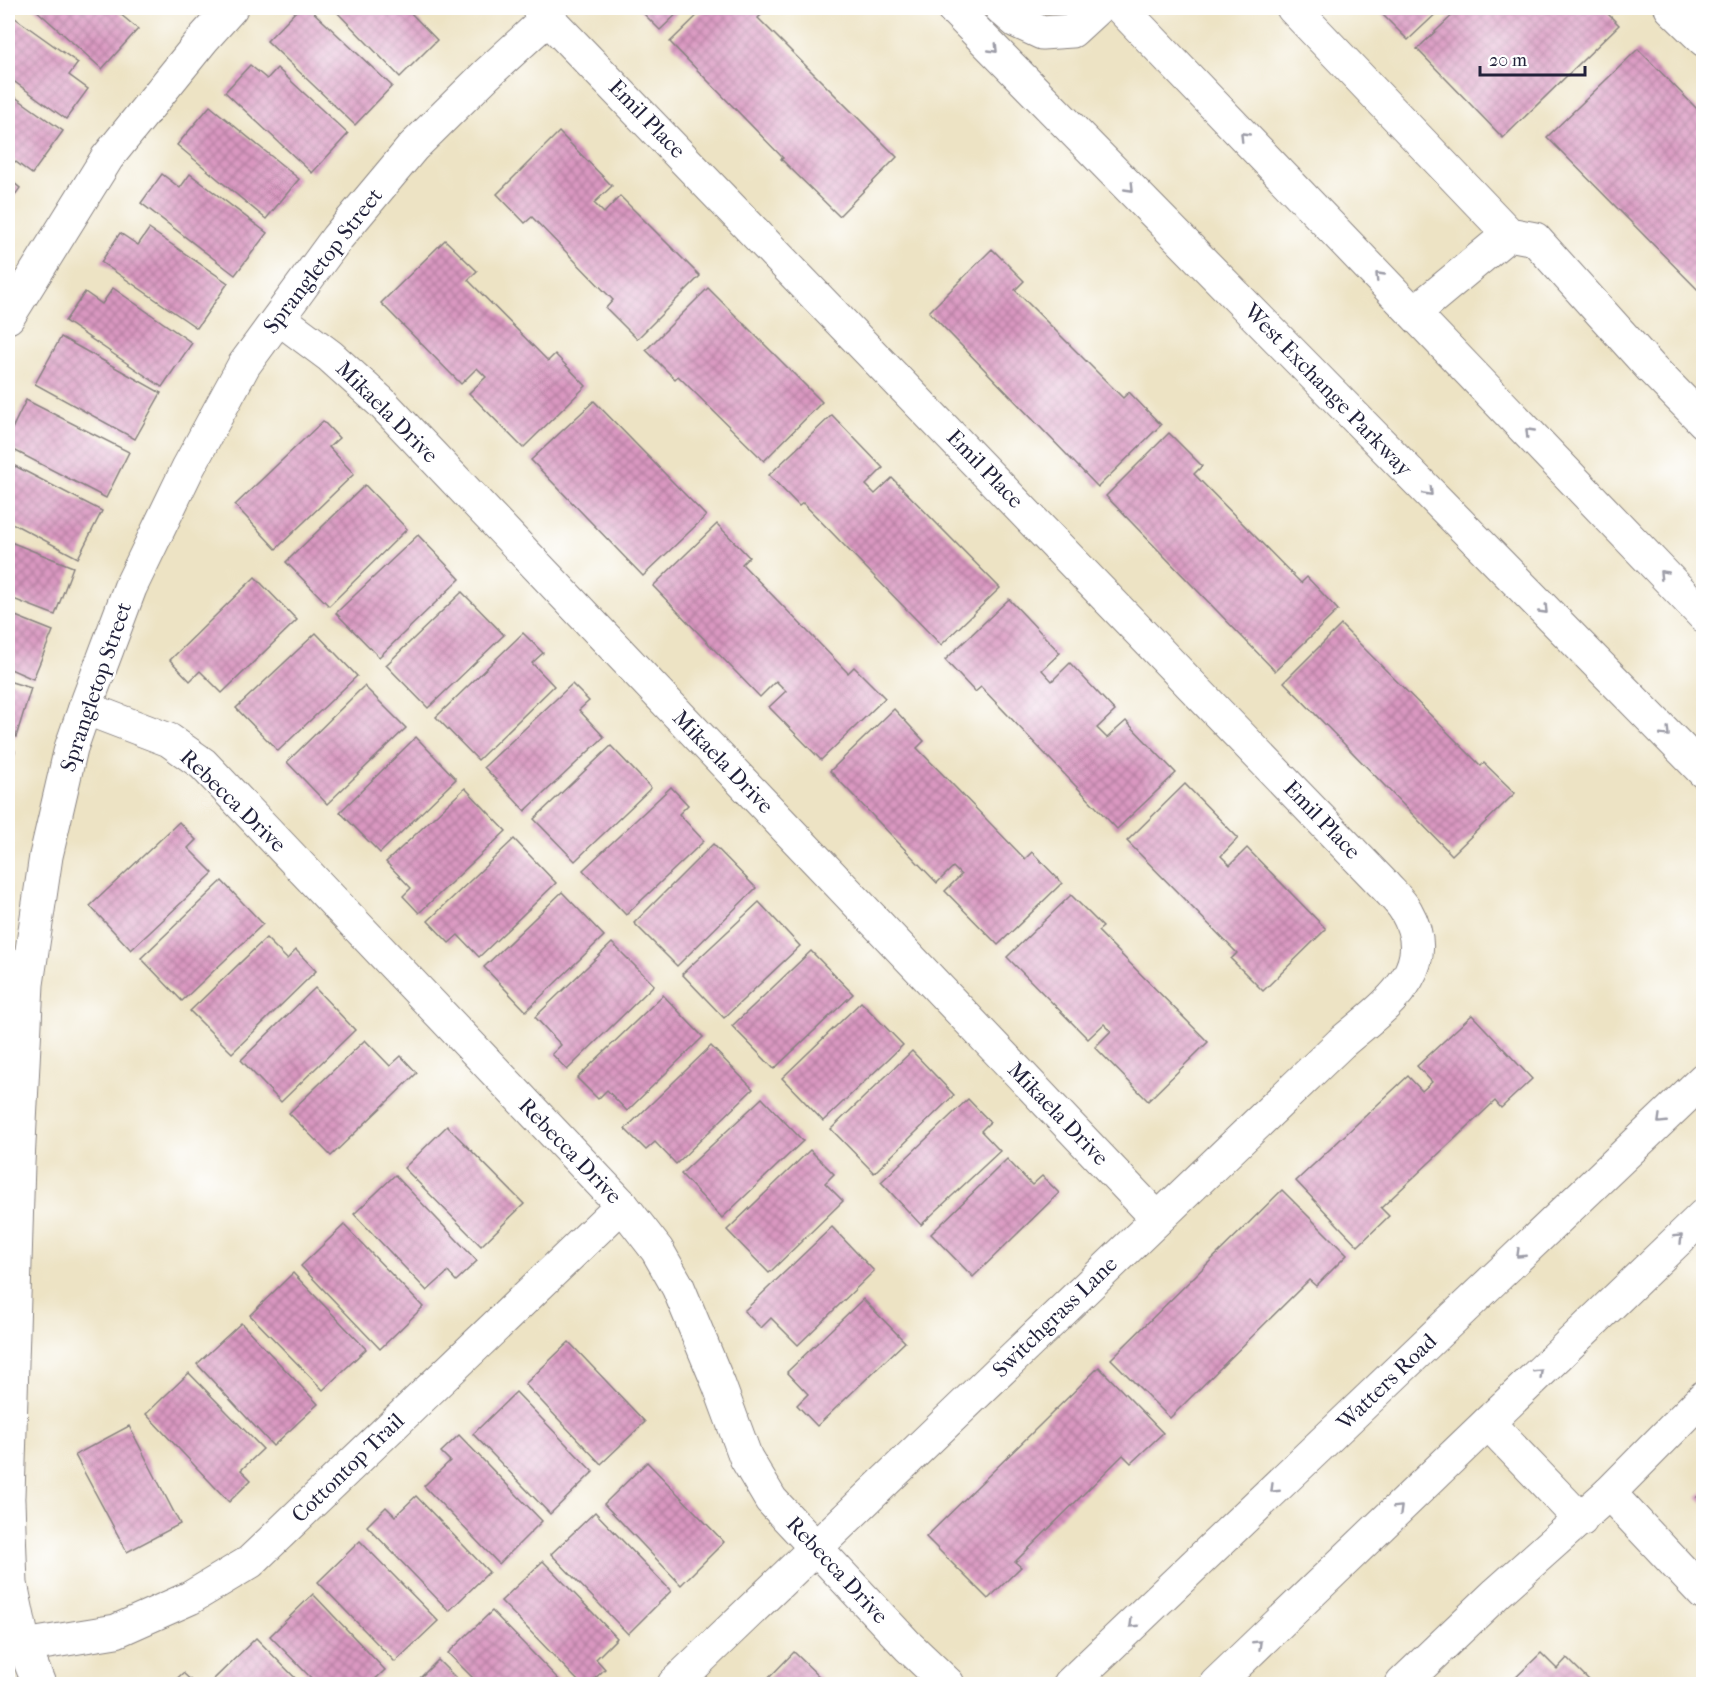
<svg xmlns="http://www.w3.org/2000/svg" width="1711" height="1692" font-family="'IM FELL French Canon',serif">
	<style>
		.building { fill: url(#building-cross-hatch) }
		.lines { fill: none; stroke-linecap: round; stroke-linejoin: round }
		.minor-casing { stroke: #888280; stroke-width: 35 }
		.major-casing { stroke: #888280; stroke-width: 35 }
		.minor { stroke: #fff; stroke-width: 33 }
		.major { stroke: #fff; stroke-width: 33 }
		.oneway { stroke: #9c9ca7 }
		.labels { text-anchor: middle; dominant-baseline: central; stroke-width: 5; stroke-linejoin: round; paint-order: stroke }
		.street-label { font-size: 22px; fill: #22223b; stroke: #fff }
	</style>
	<defs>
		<pattern id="building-cross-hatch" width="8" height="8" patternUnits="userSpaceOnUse" patternTransform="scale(1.5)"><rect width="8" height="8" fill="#da98c1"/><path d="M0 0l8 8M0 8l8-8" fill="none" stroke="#b07c9e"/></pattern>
	</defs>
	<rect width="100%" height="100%" fill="#fff"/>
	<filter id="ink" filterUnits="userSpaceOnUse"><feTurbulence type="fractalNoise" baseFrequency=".0167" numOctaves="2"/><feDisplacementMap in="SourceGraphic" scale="12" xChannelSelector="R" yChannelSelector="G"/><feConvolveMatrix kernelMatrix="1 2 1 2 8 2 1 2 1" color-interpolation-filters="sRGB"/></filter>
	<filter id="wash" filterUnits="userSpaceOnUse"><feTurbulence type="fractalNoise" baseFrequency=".008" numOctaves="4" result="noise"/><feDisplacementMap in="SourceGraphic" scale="24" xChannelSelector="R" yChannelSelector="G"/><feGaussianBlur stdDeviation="1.35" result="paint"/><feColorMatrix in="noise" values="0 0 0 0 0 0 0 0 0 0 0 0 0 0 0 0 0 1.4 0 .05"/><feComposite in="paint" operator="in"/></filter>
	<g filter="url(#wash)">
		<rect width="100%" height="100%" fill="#ede3c4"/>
		<g id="blocks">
			<!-- building -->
			<g class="building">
				<path d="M 34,8 L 113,8 L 138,29 L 102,69 Z"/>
				<path d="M 299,8 L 309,8 L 392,86 L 355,125 L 267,41 Z"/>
				<path d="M 333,8 L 406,8 L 437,40 L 400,77 Z"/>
				<path d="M 638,8 L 683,8 L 660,30 Z"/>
				<path d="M 705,8 L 762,8 L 765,11 L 758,18 L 897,157 L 839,216 L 781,159 L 783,158 L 670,42 Z"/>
				<path d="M 1376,8 L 1442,8 L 1408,40 Z"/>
				<path d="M 1460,8 L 1602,8 L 1619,25 L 1503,138 L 1417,49 Z"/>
				<path d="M 8,13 L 78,63 L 69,75 L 88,89 L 66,119 L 8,77 Z"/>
				<path d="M 1638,49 L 1704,116 L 1704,296 L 1547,137 Z"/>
				<path d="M 250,65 L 267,79 L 277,68 L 348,134 L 312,173 L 225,92 Z"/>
				<path d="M 8,92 L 63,131 L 32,174 L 8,156 Z"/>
				<path d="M 210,106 L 299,179 L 266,219 L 177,145 Z"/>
				<path d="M 559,132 L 612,186 L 594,203 L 604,213 L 620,196 L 700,276 L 637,339 L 606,308 L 613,300 L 532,217 L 525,223 L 497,194 Z"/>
				<path d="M 162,174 L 180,188 L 190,174 L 267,233 L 235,275 L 141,203 Z"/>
				<path d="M 8,178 L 20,188 L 8,205 Z"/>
				<path d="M 149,229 L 228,283 L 197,328 L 101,262 L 120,233 L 138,245 Z"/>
				<path d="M 445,240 L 477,271 L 468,280 L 548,361 L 555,354 L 586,386 L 523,448 L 469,393 L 486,377 L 477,368 L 461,384 L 381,303 Z"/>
				<path d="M 992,249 L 1024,281 L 1015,290 L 1123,398 L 1129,392 L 1161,425 L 1098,487 L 929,312 Z"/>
				<path d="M 113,288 L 192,343 L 162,387 L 65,321 L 85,292 L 102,304 Z"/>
				<path d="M 708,288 L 822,402 L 764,461 L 678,376 L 675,379 L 646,350 Z"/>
				<path d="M 61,337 L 161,393 L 135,439 L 35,384 Z"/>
				<path d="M 26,400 L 129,452 L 106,498 L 8,447 L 8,437 Z"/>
				<path d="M 594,401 L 706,516 L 643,576 L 531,460 Z"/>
				<path d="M 832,415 L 883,468 L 866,485 L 875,494 L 892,478 L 1000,588 L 941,645 L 803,503 L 799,506 L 769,475 Z"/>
				<path d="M 323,421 L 339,438 L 329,447 L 354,474 L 276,549 L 235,505 Z"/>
				<path d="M 1169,433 L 1202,466 L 1194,474 L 1301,583 L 1307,577 L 1338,610 L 1275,671 L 1106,496 Z"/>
				<path d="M 15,466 L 102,511 L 78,558 L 8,521 L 8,482 Z"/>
				<path d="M 365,485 L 407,529 L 329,606 L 286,562 Z"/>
				<path d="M 717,524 L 749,557 L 742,564 L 848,673 L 854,667 L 885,698 L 821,760 L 769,707 L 786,691 L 776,681 L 760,697 L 653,586 Z"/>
				<path d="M 418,535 L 460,579 L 379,657 L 336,613 Z"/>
				<path d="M 8,541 L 73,567 L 55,615 L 8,597 Z"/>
				<path d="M 255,577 L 297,620 L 222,693 L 200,671 L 190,681 L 170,660 Z"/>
				<path d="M 462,592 L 504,635 L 428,708 L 386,665 Z"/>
				<path d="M 1009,599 L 1060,653 L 1042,670 L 1052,681 L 1070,663 L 1115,711 L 1097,728 L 1107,738 L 1126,721 L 1176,773 L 1117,829 L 981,687 L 975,692 L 945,660 Z"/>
				<path d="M 8,613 L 53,631 L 33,679 L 8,668 Z"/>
				<path d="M 1341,625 L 1481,766 L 1484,763 L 1515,793 L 1452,855 L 1284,682 Z"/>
				<path d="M 316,633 L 357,676 L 278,751 L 236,708 Z"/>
				<path d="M 523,633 L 543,653 L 532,663 L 554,686 L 478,760 L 436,717 Z"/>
				<path d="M 8,681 L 31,688 L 16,737 L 8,734 Z"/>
				<path d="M 572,684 L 589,701 L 579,710 L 604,737 L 525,811 L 484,767 Z"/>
				<path d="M 364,686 L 406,728 L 327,804 L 287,762 Z"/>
				<path d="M 894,709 L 924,741 L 917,748 L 1025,859 L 1032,852 L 1062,883 L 998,945 L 945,891 L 961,875 L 953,867 L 937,883 L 830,771 Z"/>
				<path d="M 416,737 L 456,779 L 380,853 L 340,812 Z"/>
				<path d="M 611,746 L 651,788 L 575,861 L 534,819 Z"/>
				<path d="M 8,749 L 15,751 L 8,778 Z"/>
				<path d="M 1185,784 L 1238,838 L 1221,856 L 1230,865 L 1247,848 L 1326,929 L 1263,991 L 1231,959 L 1237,953 L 1127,841 Z"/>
				<path d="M 671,787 L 688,805 L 679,814 L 704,841 L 626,915 L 583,870 Z"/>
				<path d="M 465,788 L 506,831 L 419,913 L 403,896 L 411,888 L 386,862 Z"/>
				<path d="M 179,822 L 196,840 L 188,848 L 213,873 L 131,950 L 90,906 Z"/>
				<path d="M 514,839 L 556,883 L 479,957 L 458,935 L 449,943 L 428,921 Z"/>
				<path d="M 713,844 L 756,888 L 677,966 L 634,923 Z"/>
				<path d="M 222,881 L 263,924 L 182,1001 L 141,958 Z"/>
				<path d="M 562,892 L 604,936 L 526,1011 L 484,967 Z"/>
				<path d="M 1071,895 L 1103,927 L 1098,931 L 1208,1042 L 1148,1101 L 1095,1047 L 1111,1031 L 1104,1024 L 1088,1039 L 1007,957 Z"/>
				<path d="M 759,902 L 800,946 L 724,1018 L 682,974 Z"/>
				<path d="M 266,938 L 287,959 L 296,950 L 316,971 L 232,1053 L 190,1011 Z"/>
				<path d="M 612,943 L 654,985 L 567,1070 L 552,1054 L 561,1045 L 535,1017 Z"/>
				<path d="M 811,951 L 853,994 L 774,1069 L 732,1026 Z"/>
				<path d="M 315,988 L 355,1030 L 281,1102 L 241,1060 Z"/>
				<path d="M 663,995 L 703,1037 L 627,1111 L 607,1090 L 598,1099 L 577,1078 Z"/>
				<path d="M 861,1002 L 903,1045 L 823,1121 L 782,1078 Z"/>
				<path d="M 1472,1015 L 1532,1079 L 1501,1108 L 1495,1101 L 1381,1208 L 1389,1216 L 1358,1246 L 1296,1181 L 1408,1076 L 1422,1091 L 1432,1082 L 1417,1066 Z"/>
				<path d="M 365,1040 L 390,1066 L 401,1056 L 417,1073 L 331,1156 L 289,1113 Z"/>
				<path d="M 711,1046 L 753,1089 L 676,1164 L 655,1142 L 646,1150 L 625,1129 Z"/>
				<path d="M 912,1051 L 954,1095 L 874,1173 L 831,1129 Z"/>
				<path d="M 762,1098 L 803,1141 L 722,1218 L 681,1174 Z"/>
				<path d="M 968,1099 L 990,1122 L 981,1131 L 1000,1151 L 921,1225 L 881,1182 Z"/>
				<path d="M 447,1126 L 524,1204 L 481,1246 L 404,1168 Z"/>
				<path d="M 810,1150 L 834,1174 L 825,1183 L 843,1201 L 769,1273 L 727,1230 Z"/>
				<path d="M 1007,1159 L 1032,1185 L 1042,1176 L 1059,1193 L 973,1277 L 931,1234 Z"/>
				<path d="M 395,1175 L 477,1261 L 456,1281 L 448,1272 L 427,1291 L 354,1214 Z"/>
				<path d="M 1282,1190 L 1347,1255 L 1316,1286 L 1309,1280 L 1170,1418 L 1111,1359 Z"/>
				<path d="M 344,1225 L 423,1307 L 380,1349 L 301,1266 Z"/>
				<path d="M 832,1227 L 874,1271 L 798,1345 L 771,1318 L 761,1328 L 744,1311 Z"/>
				<path d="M 293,1273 L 366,1349 L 323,1390 L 250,1315 Z"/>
				<path d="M 863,1299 L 905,1342 L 817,1426 L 797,1405 L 808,1394 L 787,1372 Z"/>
				<path d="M 241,1323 L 318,1404 L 273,1446 L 197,1364 Z"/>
				<path d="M 569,1342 L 645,1422 L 601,1464 L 525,1384 Z"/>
				<path d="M 1099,1367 L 1163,1433 L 1131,1463 L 1123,1455 L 1015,1562 L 1021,1567 L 988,1599 L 926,1537 Z"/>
				<path d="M 189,1373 L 263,1449 L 241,1470 L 251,1480 L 229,1502 L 146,1414 Z"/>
				<path d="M 516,1392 L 593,1472 L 550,1514 L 473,1434 Z"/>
				<path d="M 129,1426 L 180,1524 L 127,1552 L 75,1455 Z"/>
				<path d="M 459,1435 L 542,1521 L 499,1564 L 424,1486 L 450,1461 L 441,1452 Z"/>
				<path d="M 647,1462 L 724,1542 L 681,1585 L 604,1504 Z"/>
				<path d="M 1704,1491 L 1704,1503 L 1697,1497 Z"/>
				<path d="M 416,1496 L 489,1572 L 449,1611 L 367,1526 L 386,1507 L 395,1516 Z"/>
				<path d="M 595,1512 L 671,1591 L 628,1634 L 551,1554 Z"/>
				<path d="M 360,1541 L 438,1621 L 395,1662 L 318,1582 Z"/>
				<path d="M 543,1561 L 617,1638 L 596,1659 L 605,1669 L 589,1684 L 581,1684 L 501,1601 Z"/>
				<path d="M 313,1594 L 385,1670 L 370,1684 L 317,1684 L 270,1636 Z"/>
				<path d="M 492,1611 L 563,1684 L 479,1684 L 448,1653 Z"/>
				<path d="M 256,1638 L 301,1684 L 218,1684 L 213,1680 Z"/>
				<path d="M 794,1652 L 827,1684 L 763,1684 Z"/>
				<path d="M 1541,1653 L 1557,1669 L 1567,1658 L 1593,1684 L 1509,1684 Z"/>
				<path d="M 438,1660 L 462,1684 L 414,1684 Z"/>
				<path d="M 183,1673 L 195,1684 L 171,1684 Z"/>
			</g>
		</g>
	</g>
	<g filter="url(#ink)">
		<use href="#blocks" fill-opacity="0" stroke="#888280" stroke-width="1.5"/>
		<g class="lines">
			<!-- minor casing -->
			<g class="minor-casing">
				<g id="minor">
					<path d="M 538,8 L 1385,886 C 1392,894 1401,902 1406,911 C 1441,972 1381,1008 1341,1043 L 674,1684"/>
					<path d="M 1293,8 L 1509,234 L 1535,239 L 1651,368 L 1704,422"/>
					<path d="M 1671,8 L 1704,40"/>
					<path d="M 1414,313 L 1509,234"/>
					<path d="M 8,317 L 107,158 L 204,38 L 231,8"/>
					<path d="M 279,318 L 330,356 L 382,403 L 1157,1218"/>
					<path d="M 85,708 L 169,740 L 203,764 L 622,1205 L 657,1250 L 678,1287 L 719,1385 L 746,1458 L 771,1500 L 908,1646 L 948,1684"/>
					<path d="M 1488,1423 L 1581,1520"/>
					<path d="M 1609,1493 L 1704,1594"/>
					<path d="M 8,1496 L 18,1163 L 27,984 L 46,856 L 71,748 L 85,708 L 130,588 L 188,468 L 244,365 L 337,238 L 413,147 L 487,74 L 548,18"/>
					<path d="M 8,1501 L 11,1584 L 24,1646 L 39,1684"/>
					<path d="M 24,1646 L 116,1631 L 190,1598 L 250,1562 L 622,1205"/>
					<path d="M 1402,1684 L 1497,1593 L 1609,1493 L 1704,1397"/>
				</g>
			</g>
			<!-- major casing -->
			<g class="major-casing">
				<g id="major">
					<path d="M 953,8 L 1704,772"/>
					<path d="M 1001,8 L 1016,21 L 1042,33 L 1072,31 L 1097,8"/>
					<path d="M 1121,8 L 1704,616"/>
					<path d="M 1070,1684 L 1704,1079"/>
					<path d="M 1216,1684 L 1704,1215"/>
				</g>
			</g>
			<!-- minor -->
			<use href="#minor" class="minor"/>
			<!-- major -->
			<use href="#major" class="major"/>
		</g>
		<!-- one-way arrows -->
		<defs><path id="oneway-chevron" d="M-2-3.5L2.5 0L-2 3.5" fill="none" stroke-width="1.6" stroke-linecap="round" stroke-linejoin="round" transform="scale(1.5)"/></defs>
		<g class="oneway">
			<use href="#oneway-chevron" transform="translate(994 49) rotate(46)"/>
			<use href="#oneway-chevron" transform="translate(1244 136) rotate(-134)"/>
			<use href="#oneway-chevron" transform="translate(1130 188) rotate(46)"/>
			<use href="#oneway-chevron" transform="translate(1379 276) rotate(-134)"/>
			<use href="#oneway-chevron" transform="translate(1529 432) rotate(-134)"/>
			<use href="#oneway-chevron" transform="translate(1429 492) rotate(46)"/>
			<use href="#oneway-chevron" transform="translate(1663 574) rotate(-134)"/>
			<use href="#oneway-chevron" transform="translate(1544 610) rotate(46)"/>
			<use href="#oneway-chevron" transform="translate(1666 733) rotate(45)"/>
			<use href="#oneway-chevron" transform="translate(1661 1120) rotate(136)"/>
			<use href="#oneway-chevron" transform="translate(1679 1238) rotate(-44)"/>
			<use href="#oneway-chevron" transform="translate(1520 1254) rotate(136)"/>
			<use href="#oneway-chevron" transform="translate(1539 1373) rotate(-44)"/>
			<use href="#oneway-chevron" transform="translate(1274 1489) rotate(136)"/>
			<use href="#oneway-chevron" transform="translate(1399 1509) rotate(-44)"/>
			<use href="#oneway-chevron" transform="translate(1133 1624) rotate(136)"/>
			<use href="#oneway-chevron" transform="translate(1258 1644) rotate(-44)"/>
		</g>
	</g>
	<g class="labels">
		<!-- street labels -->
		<g class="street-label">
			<text transform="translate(647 119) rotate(46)">Emil Place</text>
			<text transform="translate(323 261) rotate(-52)">Sprangletop Street</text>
			<text transform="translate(1328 390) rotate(46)">West Exchange Parkway</text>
			<text transform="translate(387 412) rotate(45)">Mikaela Drive</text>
			<text transform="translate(985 469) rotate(46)">Emil Place</text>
			<text transform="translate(96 687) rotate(-71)">Sprangletop Street</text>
			<text transform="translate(723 762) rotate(46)">Mikaela Drive</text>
			<text transform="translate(233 801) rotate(44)">Rebecca Drive</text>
			<text transform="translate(1322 820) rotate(46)">Emil Place</text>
			<text transform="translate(1058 1114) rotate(46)">Mikaela Drive</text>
			<text transform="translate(570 1151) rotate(46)">Rebecca Drive</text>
			<text transform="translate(1055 1317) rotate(-44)">Switchgrass Lane</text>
			<text transform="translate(1387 1382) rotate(-44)">Watters Road</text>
			<text transform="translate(348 1468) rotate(-44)">Cottontop Trail</text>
			<text transform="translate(837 1570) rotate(47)">Rebecca Drive</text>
		</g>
	</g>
	<!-- margin -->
	<rect width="1711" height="1692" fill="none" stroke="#fff" stroke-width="30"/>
	<!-- scale -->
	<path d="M1480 66v9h105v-9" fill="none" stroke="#22223b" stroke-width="3"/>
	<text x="1489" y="66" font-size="18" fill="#22223b" stroke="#ffffff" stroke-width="4.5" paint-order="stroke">20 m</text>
</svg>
